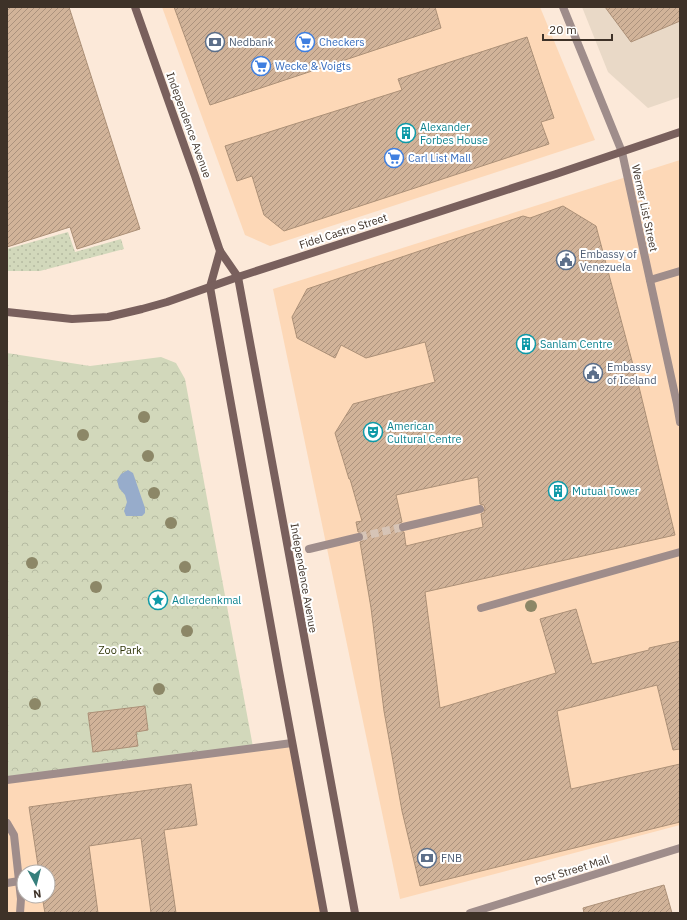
<svg xmlns="http://www.w3.org/2000/svg" width="687" height="920" font-family="'IBM Plex Sans',sans-serif">
	<style>
		.built { fill: #fdd8b7; fill-rule: evenodd }
		.education { fill: #e9d9c7 }
		.grass { fill: url(#grass-dots) }
		.park { fill: url(#park-crowns) }
		.water { fill: #97accb }
		.building { fill: url(#building-hatch); stroke: #ac9077; fill-rule: evenodd }
		.lines { fill: none; stroke-linecap: round; stroke-linejoin: round }
		.pedestrian-tunnel { stroke: #d6c4b6; stroke-width: 8; stroke-dasharray: 8 4; stroke-linecap: butt }
		.service { stroke: #9f8d8b; stroke-width: 8 }
		.pedestrian { stroke: #9f8d8b; stroke-width: 8 }
		.tertiary { stroke: #9f8d8b; stroke-width: 8 }
		.secondary { stroke: #79605d; stroke-width: 8 }
		.tree { fill: #8c8767 }
		.labels { text-anchor: middle; dominant-baseline: central; stroke-width: 4; stroke-linejoin: round; paint-order: stroke }
		.service-label { font-size: 11px; fill: #4e5e75; stroke: #fff; text-anchor: start }
		.shop-label { font-size: 11px; fill: #366cbe; stroke: #fff; text-anchor: start }
		.street-label { font-size: 11px; fill: #3e3228; stroke: #fff }
		.culture-label { font-size: 11px; fill: #0d838f; stroke: #fff; text-anchor: start }
		.park-label { font-size: 11px; fill: #31370a; stroke: #fff }
	</style>
	<defs>
		<pattern id="grass-dots" width="8" height="8" patternUnits="userSpaceOnUse"><rect width="8" height="8" fill="#d2d8bb"/><path d="M2 2h.1M6 6h.1" fill="none" stroke="#b5baa1" stroke-width="1.8" stroke-linecap="round"/></pattern>
		<pattern id="park-crowns" width="20" height="18" patternUnits="userSpaceOnUse"><rect width="20" height="18" fill="#d2d8bb"/><path d="M2 6a3 3 0 1 1 6 0M12 15a3 3 0 1 1 6 0" fill="none" stroke="#b5baa1"/></pattern>
		<pattern id="building-hatch" width="6" height="6" patternUnits="userSpaceOnUse"><rect width="6" height="6" fill="#d1b399"/><path d="M-1 1l2-2M0 6l6-6M5 7l2-2" fill="none" stroke="#ab927d"/></pattern>
	</defs>
	<rect width="100%" height="100%" fill="#fce9d9"/>
	<!-- built -->
	<g class="built">
		<path d="M 162,7 L 540,7 L 595,140 L 270,246 L 245,235 Z"/>
		<path d="M 680,160 L 680,825 L 400,899 L 273,289 Z"/>
		<path d="M 292,743 L 323,913 L 7,913 L 7,780 ZM 24,872 L 48,872 L 48,896 L 24,896 Z"/>
	</g>
	<!-- education -->
	<path class="education" d="M 582,7 L 680,7 L 680,97 L 648,108 L 608,72 Z"/>
	<!-- grass -->
	<path class="grass" d="M 68,232 L 75,252 L 121,239 L 124,249 L 40,271 L 7,271 L 7,249 Z"/>
	<!-- park -->
	<path class="park" d="M 7,353 L 90,366 L 161,357 L 176,363 L 185,379 L 253,747 L 7,780 Z"/>
	<!-- water -->
	<path class="water" d="M 128,470 L 133,473 L 145,508 L 145,513 L 142,516 L 126,516 L 124,511 L 127,502 L 125,495 L 119,488 L 117,480 L 121,474 Z"/>
	<!-- building -->
	<g class="building">
		<path d="M 7,7 L 69,7 L 140,229 L 77,249 L 70,227 L 7,247 Z"/>
		<path d="M 174,7 L 435,7 L 441,28 L 210,105 Z"/>
		<path d="M 605,7 L 680,7 L 680,21 L 631,42 Z"/>
		<path d="M 527,37 L 554,118 L 541,122 L 549,144 L 284,231 L 264,215 L 252,176 L 237,181 L 225,146 L 402,90 L 398,79 Z"/>
		<path d="M 563,206 L 596,226 L 640,391 L 675,535 L 425,592 L 440,708 L 556,673 L 540,619 L 576,609 L 592,664 L 649,650 L 649,648 L 680,641 L 680,749 L 673,750 L 657,685 L 557,711 L 571,789 L 680,764 L 680,822 L 420,886 L 402,811 L 384,711 L 371,608 L 360,542 L 363,541 L 364,536 L 363,533 L 358,532 L 356,522 L 362,521 L 350,479 L 349,479 L 335,433 L 353,404 L 435,382 L 425,342 L 366,358 L 341,345 L 335,358 L 297,338 L 292,317 L 307,289 L 523,216 L 530,218 ZM 478,477 L 480,504 L 484,505 L 485,508 L 484,513 L 481,514 L 483,527 L 406,546 L 404,532 L 399,531 L 398,528 L 399,523 L 402,522 L 396,495 Z"/>
		<path d="M 145,706 L 148,730 L 136,732 L 138,746 L 93,752 L 88,713 Z"/>
		<path d="M 191,784 L 197,825 L 164,830 L 176,913 L 151,913 L 141,838 L 89,846 L 98,913 L 45,913 L 42,896 L 48,896 L 48,872 L 39,872 L 29,807 Z"/>
		<path d="M 664,885 L 672,913 L 584,913 L 583,908 Z"/>
	</g>
	<g class="lines">
		<!-- pedestrian-tunnel -->
		<path class="pedestrian-tunnel" d="M 359,537 L 403,527"/>
		<!-- service -->
		<g class="service">
			<path d="M 650,280 L 680,271"/>
			<path d="M 481,608 L 680,552"/>
			<path d="M 7,823 L 14,835 L 21,899 L 20,913"/>
			<path d="M 7,883 L 19,881"/>
		</g>
		<!-- pedestrian -->
		<g class="pedestrian">
			<path d="M 403,527 L 480,509"/>
			<path d="M 309,549 L 359,537"/>
			<path d="M 7,780 L 292,743"/>
			<path d="M 470,913 L 680,848"/>
		</g>
		<!-- tertiary -->
		<path class="tertiary" d="M 563,7 L 622,152 L 677,404 L 680,422"/>
		<!-- secondary -->
		<g class="secondary">
			<path d="M 135,7 L 195,176 L 220,251 L 238,277 L 355,913"/>
			<path d="M 220,251 L 210,287 L 279,671 L 324,913"/>
			<path d="M 7,312 L 72,319 L 108,317 L 142,309 L 167,302 L 238,277 L 556,174 L 680,132"/>
		</g>
	</g>
	<!-- trees -->
	<g class="tree">
		<circle cx="144" cy="417" r="6"/>
		<circle cx="83" cy="435" r="6"/>
		<circle cx="148" cy="456" r="6"/>
		<circle cx="154" cy="493" r="6"/>
		<circle cx="171" cy="523" r="6"/>
		<circle cx="32" cy="563" r="6"/>
		<circle cx="185" cy="567" r="6"/>
		<circle cx="96" cy="587" r="6"/>
		<circle cx="531" cy="606" r="6"/>
		<circle cx="187" cy="631" r="6"/>
		<circle cx="159" cy="689" r="6"/>
		<circle cx="35" cy="704" r="6"/>
	</g>
	<!-- icons -->
	<defs>
		<g id="bank-ring" transform="scale(1)"><circle r="9.5" fill="#fff" stroke="#5c6f8a" stroke-width="1.5"/><path d="M-6-4H6V4H-6ZM0-2.3a2.3 2.3 0 1 0 0 4.6a2.3 2.3 0 1 0 0-4.6Z" fill="#5c6f8a"/></g>
		<g id="supermarket-ring" transform="scale(1)"><circle r="9.5" fill="#fff" stroke="#3f7fe0" stroke-width="1.5"/><path d="M-6-5.5h2.5l.6 2H6L4.5 2H-2.5L-4.4-4H-6ZM-1.5 3.2a1.3 1.3 0 1 0 .1 0ZM3 3.2a1.3 1.3 0 1 0 .1 0Z" fill="#3f7fe0"/></g>
		<g id="building-ring" transform="scale(1)"><circle r="9.5" fill="#fff" stroke="#0f9aa8" stroke-width="1.5"/><path d="M-4-6H4V6H1V3H-1V6H-4ZM-2.5-4.3h1.7v1.8h-1.7ZM.8-4.3h1.7v1.8H.8ZM-2.5-1h1.7V.8h-1.7ZM.8-1h1.7V.8H.8Z" fill="#0f9aa8"/></g>
		<g id="civic-ring" transform="scale(1)"><circle r="9.5" fill="#fff" stroke="#5c6f8a" stroke-width="1.5"/><path d="M-.6-6.5H3V-4.5H.6V-3L4-1V1h2V6H-6V1h2V-1L-.6-3ZM-1.2 2.5V6h2.4V2.5Z" fill="#5c6f8a"/></g>
		<g id="theatre-ring" transform="scale(1)"><circle r="9.5" fill="#fff" stroke="#0f9aa8" stroke-width="1.5"/><path d="M-5-5.5Q0-4 5-5.5V0Q5 5 0 6Q-5 5-5 0ZM-3.3-2.5H-1v1.5H-3.3ZM1-2.5H3.3v1.5H1ZM-2.8 1Q0 5.5 2.8 1Z" fill="#0f9aa8"/></g>
		<g id="sight-ring" transform="scale(1)"><circle r="9.5" fill="#fff" stroke="#0f9aa8" stroke-width="1.5"/><path d="M0-6L1.8-2.2L6-1.7L2.9 1.2L3.7 5.4L0 3.3L-3.7 5.4L-2.9 1.2L-6-1.7L-1.8-2.2Z" fill="#0f9aa8"/></g>
	</defs>
	<g fill-rule="evenodd">
		<use href="#bank-ring" x="215" y="42"/>
		<use href="#supermarket-ring" x="305" y="42"/>
		<use href="#supermarket-ring" x="261" y="66"/>
		<use href="#building-ring" x="406" y="133"/>
		<use href="#supermarket-ring" x="394" y="158"/>
		<use href="#civic-ring" x="566" y="260"/>
		<use href="#building-ring" x="526" y="344"/>
		<use href="#civic-ring" x="593" y="373"/>
		<use href="#theatre-ring" x="373" y="432"/>
		<use href="#building-ring" x="558" y="491"/>
		<use href="#sight-ring" x="158" y="600"/>
		<use href="#bank-ring" x="427" y="858"/>
	</g>
	<g class="labels">
		<!-- service labels -->
		<g class="service-label">
			<text x="229" y="42">Nedbank</text>
			<text x="580" y="254">Embassy of<tspan x="580" dy="13">Venezuela</tspan></text>
			<text x="607" y="367">Embassy<tspan x="607" dy="13">of Iceland</tspan></text>
			<text x="441" y="858">FNB</text>
		</g>
		<!-- shop labels -->
		<g class="shop-label">
			<text x="319" y="42">Checkers</text>
			<text x="275" y="66">Wecke &amp; Voigts</text>
			<text x="408" y="158">Carl List Mall</text>
		</g>
		<!-- street labels -->
		<g class="street-label">
			<text transform="translate(189 125) rotate(70)">Independence Avenue</text>
			<text transform="translate(645 208) rotate(78)">Werner List Street</text>
			<text transform="translate(343 231) rotate(-18)">Fidel Castro Street</text>
			<text transform="translate(304 578) rotate(80)">Independence Avenue</text>
			<text transform="translate(572 870) rotate(-17)">Post Street Mall</text>
		</g>
		<!-- culture labels -->
		<g class="culture-label">
			<text x="420" y="127">Alexander<tspan x="420" dy="13">Forbes House</tspan></text>
			<text x="540" y="344">Sanlam Centre</text>
			<text x="387" y="426">American<tspan x="387" dy="13">Cultural Centre</tspan></text>
			<text x="572" y="491">Mutual Tower</text>
			<text x="172" y="600">Adlerdenkmal</text>
		</g>
		<!-- park labels -->
		<g class="park-label">
			<text x="120" y="650">Zoo Park</text>
		</g>
	</g>
	<!-- border -->
	<rect width="687" height="920" fill="none" stroke="#3e3228" stroke-width="16"/>
	<!-- north arrow -->
	<g transform="translate(36 884) rotate(173)"><circle r="19" fill="#ffffff" stroke="#b2ada9"/>
	<path d="M0-3L7 15L0 10L-7 15Z" fill="#367f7c"/>
	<text y="-6" font-size="11" font-weight="bold" text-anchor="middle" fill="#3e3228">N</text>
	</g>
	<!-- scale -->
	<path d="M543 34v6h69v-6" fill="none" stroke="#3e3228" stroke-width="2"/>
	<text x="549" y="34" font-size="12" fill="#3e3228" stroke="#ffffff" stroke-width="3" paint-order="stroke">20 m</text>
</svg>
